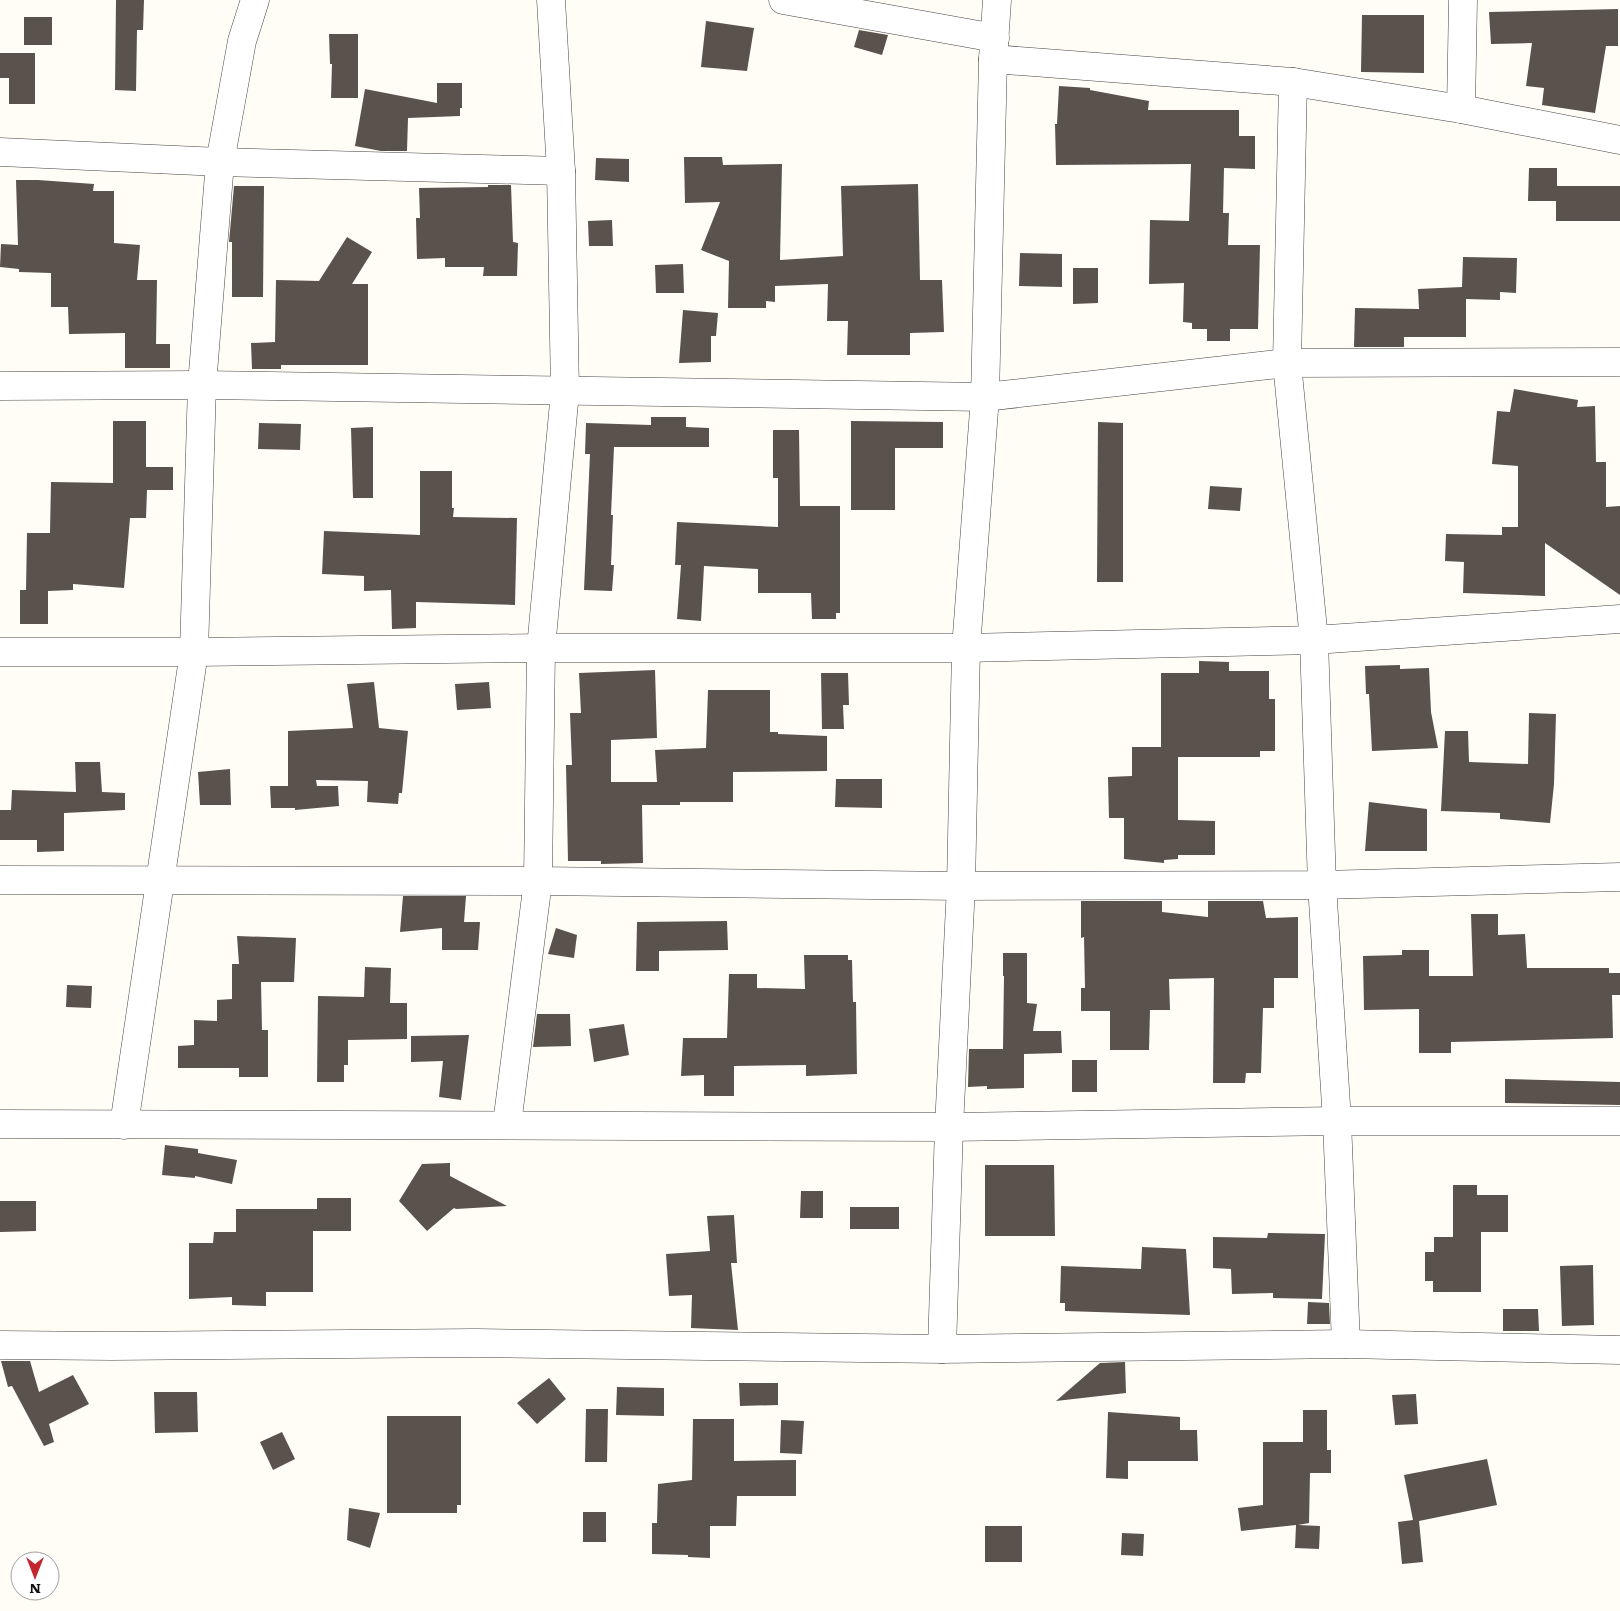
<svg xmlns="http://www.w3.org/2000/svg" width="1620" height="1611" font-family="Literata,serif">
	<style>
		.building { fill: #5a524d }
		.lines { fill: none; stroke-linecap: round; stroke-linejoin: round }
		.street-casing { stroke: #444; stroke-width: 29 }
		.street { stroke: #fff; stroke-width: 28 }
	</style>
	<rect width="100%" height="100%" fill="#fffdf5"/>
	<!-- building -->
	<g class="building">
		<path d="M 116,0 L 144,0 L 143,30 L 137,30 L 136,91 L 115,90 Z"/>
		<path d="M 1618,9 L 1618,46 L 1606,46 L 1595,113 L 1542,105 L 1544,88 L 1526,86 L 1532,43 L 1491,44 L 1489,12 Z"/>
		<path d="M 1362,15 L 1424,15 L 1424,73 L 1361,72 Z"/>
		<rect x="24" y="17" width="28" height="28"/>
		<path d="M 706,21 L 754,28 L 747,71 L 701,67 Z"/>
		<path d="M 859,30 L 888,35 L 882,55 L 854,47 Z"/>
		<path d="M 329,34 L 358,34 L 358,98 L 331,98 L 332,64 L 330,64 Z"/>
		<path d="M 0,53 L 35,53 L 35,104 L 9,104 L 9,78 L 0,78 Z"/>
		<path d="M 437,83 L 462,83 L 462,108 L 460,108 L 460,116 L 408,118 L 407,151 L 381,151 L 355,146 L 365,89 L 437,103 Z"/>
		<path d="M 1059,86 L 1090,88 L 1090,90 L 1149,101 L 1148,110 L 1239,110 L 1239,136 L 1255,136 L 1255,169 L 1224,168 L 1223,213 L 1229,213 L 1228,245 L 1260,245 L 1258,329 L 1230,329 L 1230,341 L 1207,341 L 1207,329 L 1192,329 L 1192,323 L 1183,322 L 1184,283 L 1149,284 L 1150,220 L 1189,221 L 1191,164 L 1056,165 L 1055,124 L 1057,124 Z"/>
		<path d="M 684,157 L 722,157 L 723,165 L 782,164 L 780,260 L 843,256 L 841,186 L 918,184 L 920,280 L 942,280 L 944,332 L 910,333 L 910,355 L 847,355 L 848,321 L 827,321 L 828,284 L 775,286 L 775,302 L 766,301 L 766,308 L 728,308 L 729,261 L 701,250 L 720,202 L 685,203 Z"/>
		<path d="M 596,158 L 629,159 L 629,182 L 595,180 Z"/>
		<path d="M 1529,168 L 1557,168 L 1557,186 L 1620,186 L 1620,221 L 1556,221 L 1556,201 L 1528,201 Z"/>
		<path d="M 16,180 L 38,180 L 94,184 L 93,191 L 114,191 L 114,243 L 140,245 L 137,280 L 157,280 L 156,344 L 170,344 L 170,368 L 125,368 L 125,333 L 69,334 L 68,307 L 51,307 L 51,273 L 19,272 L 19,269 L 0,267 L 1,244 L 18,245 Z"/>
		<path d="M 488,185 L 511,185 L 513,242 L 518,243 L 517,276 L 483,276 L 484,267 L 445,267 L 445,258 L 417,259 L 416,218 L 420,218 L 419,188 L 488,187 Z"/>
		<path d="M 234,186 L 264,186 L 263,297 L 232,297 L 232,242 L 229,242 Z"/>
		<path d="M 612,220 L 613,246 L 589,246 L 588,221 Z"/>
		<path d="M 347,237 L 372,252 L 352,284 L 368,284 L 368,365 L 281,365 L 281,369 L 252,369 L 251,343 L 275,342 L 276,280 L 319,281 Z"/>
		<path d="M 1020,253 L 1062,254 L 1062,287 L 1019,286 Z"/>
		<path d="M 1463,257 L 1517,258 L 1516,293 L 1500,292 L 1500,300 L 1466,299 L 1466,337 L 1404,337 L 1404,347 L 1354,347 L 1355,308 L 1419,309 L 1418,289 L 1462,287 Z"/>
		<path d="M 683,264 L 684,293 L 656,293 L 655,265 Z"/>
		<path d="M 1073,268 L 1098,268 L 1098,303 L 1073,304 Z"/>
		<path d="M 683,310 L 718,313 L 716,336 L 711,336 L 711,362 L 679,363 Z"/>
		<path d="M 1514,389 L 1578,400 L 1577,407 L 1595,406 L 1596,462 L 1606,462 L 1606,507 L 1620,506 L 1620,595 L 1545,543 L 1545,596 L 1463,593 L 1464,562 L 1445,561 L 1446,534 L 1502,535 L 1502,527 L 1518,527 L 1518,466 L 1492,464 L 1497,411 L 1510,412 Z"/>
		<path d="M 651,417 L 686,417 L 686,427 L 709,428 L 709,447 L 614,447 L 611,515 L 613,515 L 611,565 L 614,565 L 612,591 L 584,590 L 590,454 L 585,454 L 586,423 L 651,425 Z"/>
		<path d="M 113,421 L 146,421 L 146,467 L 173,467 L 173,490 L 147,490 L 146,518 L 130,518 L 124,588 L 73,584 L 73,590 L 48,591 L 48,624 L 20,624 L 20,590 L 26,590 L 27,533 L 50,533 L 51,482 L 113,483 Z"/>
		<path d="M 851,421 L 943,422 L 943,448 L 895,448 L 895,510 L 851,510 Z"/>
		<path d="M 1098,422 L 1123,423 L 1123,582 L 1097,582 Z"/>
		<path d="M 259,423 L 301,424 L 300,450 L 258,449 Z"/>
		<path d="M 373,427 L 373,498 L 353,498 L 351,428 Z"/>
		<path d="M 773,430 L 799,430 L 800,506 L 840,506 L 840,613 L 836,613 L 836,619 L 812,619 L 811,593 L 758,593 L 758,569 L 704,566 L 701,621 L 677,619 L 681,565 L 675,565 L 677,522 L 778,527 L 778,478 L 773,478 Z"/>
		<path d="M 420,471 L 452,471 L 452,508 L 454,508 L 453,517 L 517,518 L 515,605 L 416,602 L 416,628 L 392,629 L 391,590 L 364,591 L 364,576 L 322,574 L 324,531 L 420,535 Z"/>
		<path d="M 1210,486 L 1242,488 L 1240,511 L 1208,509 Z"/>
		<path d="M 1199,661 L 1229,662 L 1229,671 L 1269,671 L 1269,699 L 1275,699 L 1275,751 L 1260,751 L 1260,757 L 1178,757 L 1178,820 L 1215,821 L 1215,855 L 1178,855 L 1178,859 L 1164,860 L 1164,863 L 1124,859 L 1124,818 L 1109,818 L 1108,777 L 1132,776 L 1132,747 L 1161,747 L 1161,673 L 1199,673 Z"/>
		<path d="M 1400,665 L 1400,669 L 1429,668 L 1431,712 L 1438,748 L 1372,751 L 1369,694 L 1366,694 L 1365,666 Z"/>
		<path d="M 655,670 L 657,738 L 611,740 L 611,782 L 657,782 L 655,750 L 706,748 L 708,690 L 770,690 L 770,732 L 778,732 L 778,734 L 827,736 L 827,771 L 733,772 L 733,802 L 680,802 L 680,805 L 642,805 L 643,863 L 601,864 L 601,861 L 568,861 L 566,765 L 572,765 L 570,713 L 581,713 L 579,673 Z"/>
		<path d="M 821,673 L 848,673 L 849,705 L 843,705 L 844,729 L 822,729 Z"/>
		<path d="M 374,682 L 379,728 L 408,731 L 402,793 L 399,793 L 398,804 L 367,802 L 368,781 L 316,780 L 317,786 L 338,786 L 339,806 L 295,810 L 295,808 L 271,808 L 270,786 L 288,786 L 288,731 L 353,728 L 347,684 Z"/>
		<path d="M 489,682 L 491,708 L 457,710 L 455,684 Z"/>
		<path d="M 1529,713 L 1556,714 L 1554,784 L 1550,823 L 1500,819 L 1500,813 L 1441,811 L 1445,731 L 1468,731 L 1469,762 L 1528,764 Z"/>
		<path d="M 75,762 L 100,762 L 102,792 L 125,793 L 125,810 L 64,813 L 64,851 L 37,852 L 37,840 L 0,840 L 0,810 L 11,810 L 12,790 L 76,792 Z"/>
		<path d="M 230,769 L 231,805 L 200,805 L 198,772 Z"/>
		<path d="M 836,779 L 882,779 L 882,808 L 835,807 Z"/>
		<path d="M 1369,802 L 1427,809 L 1427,851 L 1365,851 Z"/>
		<path d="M 403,896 L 466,896 L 464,922 L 480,922 L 478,950 L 442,950 L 442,928 L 400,932 Z"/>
		<path d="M 1081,901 L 1162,901 L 1162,912 L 1208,917 L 1208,901 L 1263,901 L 1266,918 L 1298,917 L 1298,978 L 1274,978 L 1274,1008 L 1263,1008 L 1261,1073 L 1246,1073 L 1245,1083 L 1213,1083 L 1214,978 L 1169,979 L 1170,1010 L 1150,1010 L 1149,1050 L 1110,1050 L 1110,1011 L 1081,1011 L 1081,988 L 1085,988 L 1084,937 L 1081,938 Z"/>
		<path d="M 1471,914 L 1498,914 L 1498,935 L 1525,934 L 1527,968 L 1609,968 L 1609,973 L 1620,973 L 1620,995 L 1612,995 L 1613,1038 L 1451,1042 L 1451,1053 L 1419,1053 L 1419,1009 L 1364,1010 L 1363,956 L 1402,955 L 1402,950 L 1429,950 L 1429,976 L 1473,976 Z"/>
		<path d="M 727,921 L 728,950 L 659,951 L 659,971 L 636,971 L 637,922 Z"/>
		<path d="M 556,928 L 577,935 L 574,958 L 548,954 Z"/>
		<path d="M 237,936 L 296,938 L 294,982 L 261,982 L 262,1030 L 268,1030 L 268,1077 L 239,1077 L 239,1068 L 178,1068 L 178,1046 L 194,1045 L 194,1020 L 217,1021 L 217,1000 L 232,999 L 232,964 L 239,964 Z"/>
		<path d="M 1003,953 L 1027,953 L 1027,1003 L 1037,1004 L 1033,1031 L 1061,1031 L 1062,1053 L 1024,1054 L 1024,1088 L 987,1089 L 987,1086 L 968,1087 L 969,1049 L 1003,1049 L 1004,976 L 1003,976 Z"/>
		<path d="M 804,955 L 848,955 L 848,960 L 852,960 L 853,1002 L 856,1002 L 857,1074 L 806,1076 L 806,1065 L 734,1066 L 734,1096 L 704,1096 L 704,1075 L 681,1076 L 683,1038 L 727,1038 L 729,974 L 757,974 L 757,988 L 805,989 Z"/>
		<path d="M 365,967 L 391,968 L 390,1003 L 407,1003 L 407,1039 L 348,1040 L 348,1065 L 344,1065 L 344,1082 L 317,1082 L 318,996 L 364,997 Z"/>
		<path d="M 67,985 L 92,986 L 91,1008 L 66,1007 Z"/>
		<path d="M 537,1014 L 570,1014 L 571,1046 L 533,1047 Z"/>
		<path d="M 624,1024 L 629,1055 L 594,1062 L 589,1029 Z"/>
		<path d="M 469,1035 L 461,1100 L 439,1097 L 443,1061 L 411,1062 L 411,1036 Z"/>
		<rect x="1072" y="1060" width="25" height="32"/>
		<path d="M 1505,1079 L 1620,1082 L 1620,1105 L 1505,1103 Z"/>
		<path d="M 165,1145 L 198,1149 L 198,1153 L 237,1160 L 232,1184 L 195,1176 L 195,1178 L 162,1175 Z"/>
		<path d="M 450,1163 L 450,1176 L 507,1206 L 456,1209 L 454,1208 L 427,1231 L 399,1201 L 422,1164 Z"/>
		<path d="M 985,1165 L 1054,1165 L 1055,1236 L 985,1236 Z"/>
		<path d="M 1453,1185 L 1477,1185 L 1477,1195 L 1508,1195 L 1508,1232 L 1481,1232 L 1481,1292 L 1433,1292 L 1433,1281 L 1425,1281 L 1425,1252 L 1434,1252 L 1434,1237 L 1453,1237 Z"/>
		<path d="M 801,1191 L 823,1191 L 823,1218 L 800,1218 Z"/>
		<path d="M 317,1198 L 351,1198 L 351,1231 L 313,1231 L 313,1292 L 266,1292 L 266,1306 L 232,1305 L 232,1297 L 189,1299 L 189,1243 L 213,1243 L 214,1232 L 236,1232 L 236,1209 L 317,1209 Z"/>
		<path d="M 0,1201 L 36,1201 L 36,1231 L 0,1232 Z"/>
		<rect x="850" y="1207" width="49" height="22"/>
		<path d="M 734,1215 L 737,1263 L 731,1263 L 738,1330 L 691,1328 L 692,1295 L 669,1296 L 666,1254 L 710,1251 L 707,1216 Z"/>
		<path d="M 1268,1233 L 1325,1234 L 1322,1299 L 1273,1298 L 1273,1293 L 1232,1294 L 1231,1269 L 1213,1268 L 1213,1237 L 1267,1238 Z"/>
		<path d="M 1142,1247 L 1186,1249 L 1190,1315 L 1065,1311 L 1065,1303 L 1060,1303 L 1061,1266 L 1141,1269 Z"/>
		<path d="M 1593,1265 L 1594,1325 L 1562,1326 L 1560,1266 Z"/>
		<path d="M 1308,1302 L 1329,1303 L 1330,1324 L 1307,1324 Z"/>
		<path d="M 1503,1309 L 1538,1309 L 1539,1331 L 1503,1331 Z"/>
		<path d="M 1,1361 L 30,1361 L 39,1392 L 73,1375 L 89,1404 L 49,1424 L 54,1442 L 44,1446 L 12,1386 L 8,1387 Z"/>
		<path d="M 1125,1362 L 1126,1393 L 1056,1401 L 1100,1363 Z"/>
		<path d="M 549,1378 L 566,1399 L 537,1424 L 517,1403 Z"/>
		<path d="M 739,1383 L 778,1383 L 778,1405 L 740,1406 Z"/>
		<path d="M 617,1387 L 664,1388 L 664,1416 L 616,1415 Z"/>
		<path d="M 154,1392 L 197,1392 L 198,1432 L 155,1433 Z"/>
		<path d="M 1416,1394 L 1418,1424 L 1395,1425 L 1392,1395 Z"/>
		<path d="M 586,1409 L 608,1409 L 607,1462 L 585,1462 Z"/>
		<path d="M 1303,1410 L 1327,1410 L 1327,1450 L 1331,1450 L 1331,1473 L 1310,1473 L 1309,1523 L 1298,1525 L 1320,1526 L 1319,1549 L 1295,1548 L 1296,1525 L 1241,1531 L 1238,1508 L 1263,1505 L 1263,1442 L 1303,1442 Z"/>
		<path d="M 1108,1412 L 1180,1417 L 1180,1430 L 1197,1430 L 1198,1461 L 1128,1461 L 1128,1479 L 1106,1478 Z"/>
		<path d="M 387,1416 L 461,1416 L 461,1505 L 457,1505 L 457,1513 L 387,1513 Z"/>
		<path d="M 693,1419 L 734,1419 L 734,1461 L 796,1460 L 796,1496 L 737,1496 L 736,1526 L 710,1526 L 710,1558 L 688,1557 L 688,1555 L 652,1554 L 652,1523 L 657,1523 L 658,1484 L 692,1480 Z"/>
		<path d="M 781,1420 L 804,1421 L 802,1454 L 780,1453 Z"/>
		<path d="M 282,1432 L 295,1459 L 273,1470 L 260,1442 Z"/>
		<path d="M 1487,1459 L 1497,1505 L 1419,1521 L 1423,1562 L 1402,1564 L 1398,1522 L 1413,1520 L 1404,1475 Z"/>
		<path d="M 349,1508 L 380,1513 L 370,1548 L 347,1540 Z"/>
		<rect x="583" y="1512" width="23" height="30"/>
		<rect x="985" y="1526" width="37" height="36"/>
		<path d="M 1122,1533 L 1144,1534 L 1143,1556 L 1121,1555 Z"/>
	</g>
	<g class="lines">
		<!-- street casing -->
		<g class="street-casing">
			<g id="street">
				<path d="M 783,0 L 995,38"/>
				<path d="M 993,59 L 1293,82 L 1461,109 L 1620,140"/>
				<path d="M 1293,82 L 1287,363 L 1314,640 L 1322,885 L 1337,1121 L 1346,1344"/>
				<path d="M 1461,109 L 1463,0"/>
				<path d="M 0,152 L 220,162 L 561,171"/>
				<path d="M 0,386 L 202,385 L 985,397 L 1287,363 L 1620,362"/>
				<path d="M 0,652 L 194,652 L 541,648 L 966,648 L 1314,640 L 1620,619"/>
				<path d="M 0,880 L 538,881 L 961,886 L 1322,885 L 1620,877"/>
				<path d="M 0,1124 L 949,1127 L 1337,1121 L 1620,1121"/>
				<path d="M 507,1124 L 538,881 L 541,648 L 565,392 L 561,171 L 551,0"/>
				<path d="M 124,1125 L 194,652 L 202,385 L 220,162 L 242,41 L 255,0"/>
				<path d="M 0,1345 L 112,1346 L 476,1343 L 942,1349 L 1346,1344 L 1620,1350"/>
				<path d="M 942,1349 L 949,1127 L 961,886 L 966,648 L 985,397 L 993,59 L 997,0"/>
			</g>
		</g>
		<!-- street -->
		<use href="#street" class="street"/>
	</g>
	<!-- north arrow -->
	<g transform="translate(35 1576) rotate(180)"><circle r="24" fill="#ffffff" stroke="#a0a0a0"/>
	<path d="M0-4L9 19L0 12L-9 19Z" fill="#c4262e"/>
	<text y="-8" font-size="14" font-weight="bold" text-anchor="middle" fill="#111111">N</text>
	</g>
</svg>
